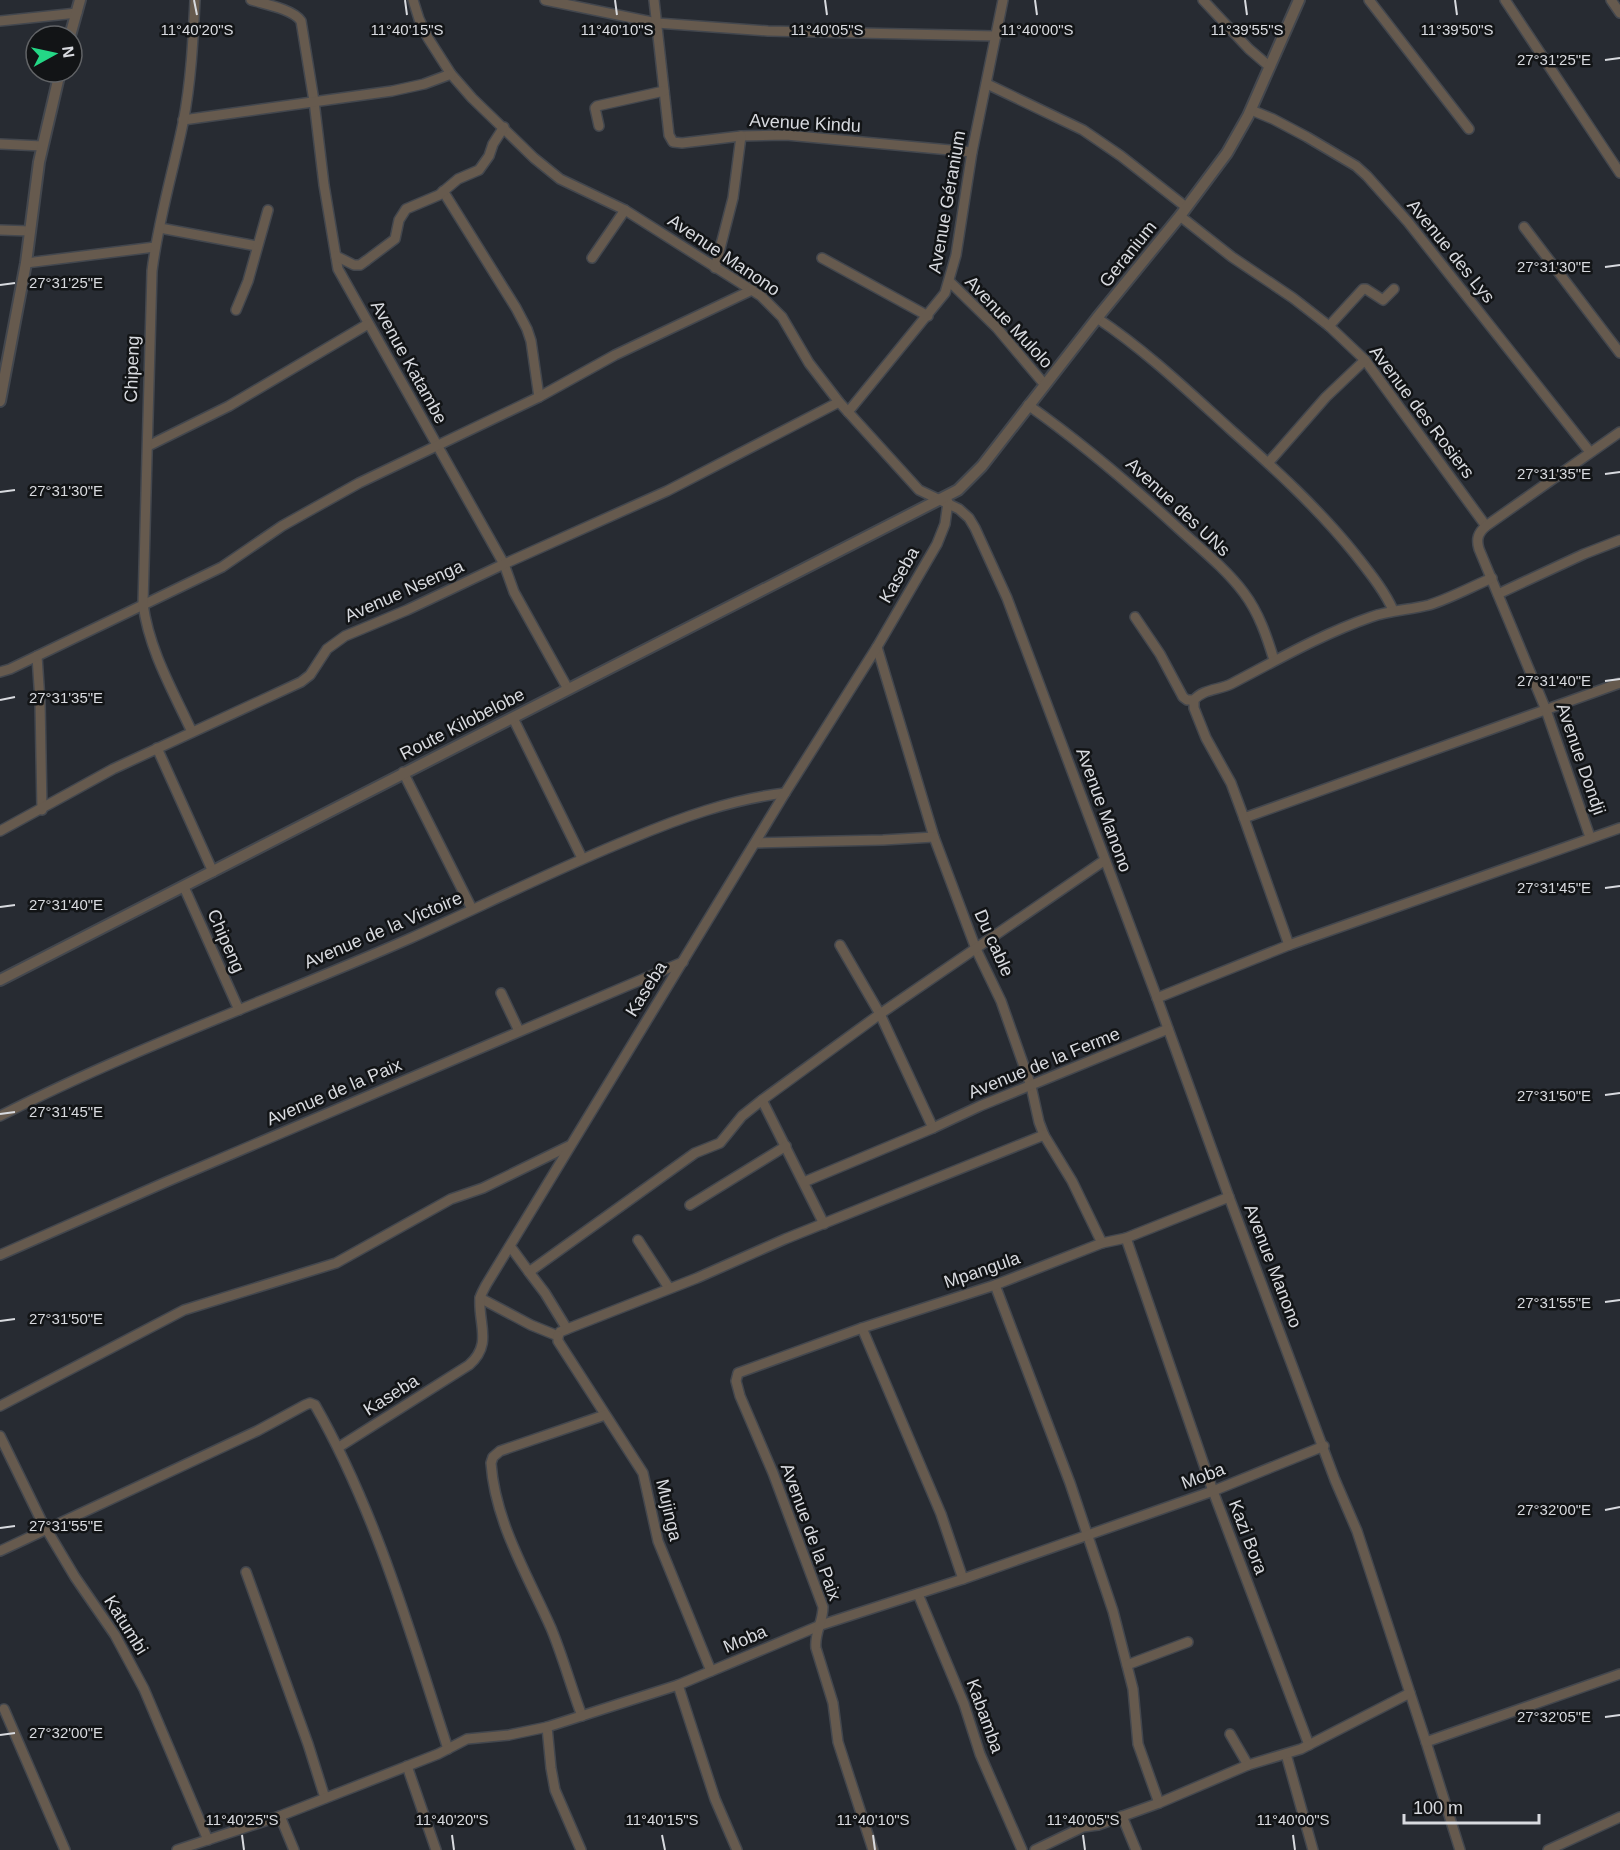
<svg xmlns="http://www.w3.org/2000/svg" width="1620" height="1850" font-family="Helvetica,sans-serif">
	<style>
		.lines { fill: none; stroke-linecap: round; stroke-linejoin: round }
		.minor-casing { stroke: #43474e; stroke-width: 12 }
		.tertiary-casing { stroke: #43474e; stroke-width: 14 }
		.minor { stroke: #665a4e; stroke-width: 9 }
		.tertiary { stroke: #665a4e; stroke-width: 10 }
		.ticks { fill: none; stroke: #d8dadf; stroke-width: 2 }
		.labels { text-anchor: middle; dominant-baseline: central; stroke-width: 5; stroke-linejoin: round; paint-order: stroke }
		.street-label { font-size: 18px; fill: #d8dadf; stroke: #121416 }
		.ticks-label { font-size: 15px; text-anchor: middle; fill: #d8dadf; stroke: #121416; stroke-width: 5; stroke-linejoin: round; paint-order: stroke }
	</style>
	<rect width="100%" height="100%" fill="#272b32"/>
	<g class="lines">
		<!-- minor casing -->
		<g class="minor-casing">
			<g id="minor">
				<path d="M 251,0 C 264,4 293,9 301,21 L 314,101 L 324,185 L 338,269 L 504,564 L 514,592 L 568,689"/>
				<path d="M 413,0 L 419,19 L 428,38 L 451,74 L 472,98 L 534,158 L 560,179 L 625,210 L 761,296 L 782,317 L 809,363 L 839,402 L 919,490 L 959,509 L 969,518 L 975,528 L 1007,598 L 1157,998 L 1229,1197 L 1335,1480 L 1357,1531 L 1426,1742 L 1460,1850"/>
				<path d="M 545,0 L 657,23 L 768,31 L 996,36"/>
				<path d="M 654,0 L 669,135 L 673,142 L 682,143 L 741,136 L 786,135 L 972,152"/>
				<path d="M 1203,0 L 1249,49 L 1270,67"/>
				<path d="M 1369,0 L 1469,129"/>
				<path d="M 1505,0 L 1620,173"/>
				<path d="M 1611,0 L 1620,13"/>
				<path d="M 0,21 L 77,13"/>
				<path d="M 987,84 L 1083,130 L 1121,156 L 1186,207"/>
				<path d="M 1251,110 L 1273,119 L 1307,137 L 1356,166 L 1367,176 L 1408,222 L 1590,452"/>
				<path d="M 183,120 L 392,91 L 424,84 L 451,74"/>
				<path d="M 599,126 L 595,108 L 597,106 L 664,91"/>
				<path d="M 0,144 L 42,146"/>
				<path d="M 443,191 L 516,308 L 527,329 L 531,341 L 539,397"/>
				<path d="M 1180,216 L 1232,257 L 1293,298 L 1329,326 L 1365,360 L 1486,526"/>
				<path d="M 1524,227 L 1620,353"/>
				<path d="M 160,228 L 257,246"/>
				<path d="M 0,230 L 30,231"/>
				<path d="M 336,256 L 354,265 L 360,265 L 367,260 L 395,239 L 399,220 L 406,209 L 439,195 L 458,179 L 479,170 L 489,156 L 493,144 L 504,127"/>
				<path d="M 592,258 L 625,210"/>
				<path d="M 822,258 L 928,316"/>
				<path d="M 26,263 L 155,247"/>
				<path d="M 715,268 L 733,198 L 741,136"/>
				<path d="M 950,282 L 997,328 L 1045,385"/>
				<path d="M 236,310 L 248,281 L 268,210"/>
				<path d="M 1097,318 C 1145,350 1187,390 1230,429 C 1274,468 1318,508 1355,554 C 1369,572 1384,590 1393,610"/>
				<path d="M 1329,326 L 1363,289 L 1366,289 L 1383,300 L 1394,289"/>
				<path d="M 1028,405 C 1082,443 1131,485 1179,529 C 1201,549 1226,569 1244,593 C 1259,613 1267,637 1274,660"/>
				<path d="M 848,412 L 945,293 L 956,255 L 972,152 L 1003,0"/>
				<path d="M 148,446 L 229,406 L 368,324"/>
				<path d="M 1268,463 L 1326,397 L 1365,360"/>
				<path d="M 1498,594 L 1584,554 L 1620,540"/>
				<path d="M 1135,617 L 1160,654 L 1183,697 L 1187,700 L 1194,700"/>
				<path d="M 877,647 L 934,837 L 976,949 L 1001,1001 L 1031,1086 L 1039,1122 L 1044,1135 L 1072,1181 L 1102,1243"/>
				<path d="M 37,656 L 40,701 L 42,810"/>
				<path d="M 0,672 L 10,669 L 222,567 L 282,526 L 359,483 L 539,397 L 615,355 L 752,290"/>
				<path d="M 513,718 L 582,858"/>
				<path d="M 192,732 C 173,691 149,650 143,604 L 152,271 C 158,221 173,172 183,123 C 191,82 193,41 195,0"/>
				<path d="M 157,748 L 213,872"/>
				<path d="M 403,772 L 472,909"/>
				<path d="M 1244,818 L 1620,683"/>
				<path d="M 0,831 L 113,769 L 301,682 L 310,675 L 327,649 L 345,636 L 407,610 L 504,564 L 667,491 L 839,402"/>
				<path d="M 1590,837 L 1546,710 L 1479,549 C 1476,539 1478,533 1486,526 L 1620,432"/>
				<path d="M 755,843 L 883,840 L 934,837"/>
				<path d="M 184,887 L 239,1010"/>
				<path d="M 840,945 L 880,1014 L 933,1128"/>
				<path d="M 1289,945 L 1244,818 L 1231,783 L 1206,738 L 1194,708 L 1194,700 C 1203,689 1219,690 1231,684 C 1277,660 1322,634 1371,617 C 1390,610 1410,610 1429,605 C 1451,598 1471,587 1492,578"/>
				<path d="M 501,993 L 519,1031"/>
				<path d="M 1157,998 L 1289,945 L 1620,828"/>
				<path d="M 762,1100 L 824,1224"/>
				<path d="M 0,1116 C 133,1048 275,998 411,938 C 484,905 556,869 630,839 C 680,818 732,799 785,793"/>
				<path d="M 804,1182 L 933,1128 L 980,1106 L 1168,1029"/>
				<path d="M 690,1205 L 786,1146"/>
				<path d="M 1126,1238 L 1213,1491 L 1309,1745"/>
				<path d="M 638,1240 L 669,1288"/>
				<path d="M 510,1246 L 529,1272 L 695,1153 L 720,1143 L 742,1116 L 762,1100 L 880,1014 L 1105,860"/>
				<path d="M 0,1255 L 166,1182 L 683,962"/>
				<path d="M 529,1272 L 545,1293 L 567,1329"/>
				<path d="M 995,1285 L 1070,1483 L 1113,1611 L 1133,1689 L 1138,1744 L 1159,1803"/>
				<path d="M 480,1298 L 531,1325 L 558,1336"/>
				<path d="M 862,1328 L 941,1514 L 963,1579"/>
				<path d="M 558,1336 L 560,1332 L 567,1329 L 697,1278 L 785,1239 L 1044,1135"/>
				<path d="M 558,1336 L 558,1341 L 643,1473 L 658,1541 L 711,1671"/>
				<path d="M 0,1406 L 184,1310 L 336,1263 L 451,1199 L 483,1188 L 569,1146"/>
				<path d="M 0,1436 L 41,1520 L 75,1577 L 115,1635 L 144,1689 L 208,1840"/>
				<path d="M 339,1447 L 469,1365 C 493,1344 478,1324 480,1298 C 481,1294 484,1289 486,1285 L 785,793 L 877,647 L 937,544 L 945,524 L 948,502"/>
				<path d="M 0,1551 L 257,1431 L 305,1405 L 310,1403 L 315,1405 C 376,1512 410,1632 448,1749"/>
				<path d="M 246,1572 L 308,1744 L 325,1798"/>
				<path d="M 918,1594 L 964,1704 L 980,1754 L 1022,1850"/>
				<path d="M 1127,1665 L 1188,1642"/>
				<path d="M 678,1685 L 715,1799 L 737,1850"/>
				<path d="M 4,1709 L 65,1850"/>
				<path d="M 582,1716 C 571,1687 563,1657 551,1628 C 528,1576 495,1522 491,1463 L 493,1457 L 500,1451 L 605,1415"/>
				<path d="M 547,1727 L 551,1768 L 555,1790 L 581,1850"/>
				<path d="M 1230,1734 L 1248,1765"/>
				<path d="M 1426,1742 L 1620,1674"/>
				<path d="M 1286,1754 L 1313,1850"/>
				<path d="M 407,1766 L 436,1850"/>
				<path d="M 280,1816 L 294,1850"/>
				<path d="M 1122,1816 L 1136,1850"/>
				<path d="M 177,1850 L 280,1816 L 438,1754 L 467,1739 L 509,1735 L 547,1727 L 678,1685 L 821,1625 L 963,1579 L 1213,1491 L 1324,1446"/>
				<path d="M 873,1850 L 838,1742 L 833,1703 L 816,1648 C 814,1634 823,1622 823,1607 L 773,1473 L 740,1396 L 736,1381 L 738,1373 L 862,1328 L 995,1285 L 1102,1243 L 1126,1238 L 1229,1197"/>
				<path d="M 1035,1850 L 1083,1827 L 1098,1825 L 1159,1803 L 1248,1765 L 1301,1749 L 1410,1693"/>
				<path d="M 1548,1850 L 1620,1817"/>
			</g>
		</g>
		<!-- tertiary casing -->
		<g class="tertiary-casing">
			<g id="tertiary">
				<path d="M 70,36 L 80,0"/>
				<path d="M 0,401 L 26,263 L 39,162 L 60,72"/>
				<path d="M 0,980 L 958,490 L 982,466 L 1097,318 L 1180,216 L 1227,153 L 1248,116 L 1299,0"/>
			</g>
		</g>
		<!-- minor -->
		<use href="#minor" class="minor"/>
		<!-- tertiary -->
		<use href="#tertiary" class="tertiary"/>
	</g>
	<!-- ticks -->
	<path class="ticks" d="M 194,0 L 197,15M 405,0 L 407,15M 615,0 L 617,15M 825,0 L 827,15M 1035,0 L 1037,15M 1245,0 L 1247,15M 1455,0 L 1457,15M 1605,60 L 1620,58M 1605,267 L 1620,265M 0,285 L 15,283M 1605,474 L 1620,472M 0,492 L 15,490M 1605,681 L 1620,679M 0,700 L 15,697M 1605,888 L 1620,886M 0,907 L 15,905M 1605,1095 L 1620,1093M 0,1114 L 15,1112M 1605,1302 L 1620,1300M 0,1321 L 15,1319M 1605,1510 L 1620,1507M 0,1528 L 15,1526M 1605,1717 L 1620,1715M 0,1735 L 15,1733M 242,1835 L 244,1850M 452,1835 L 454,1850M 662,1835 L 665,1850M 873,1835 L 875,1850M 1083,1835 L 1085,1850M 1293,1835 L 1295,1850"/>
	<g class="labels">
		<!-- street labels -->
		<g class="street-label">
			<text transform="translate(805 123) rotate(3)">Avenue Kindu</text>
			<text transform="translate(947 202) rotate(-80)">Avenue Géranium</text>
			<text transform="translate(1451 251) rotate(51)">Avenue des Lys</text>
			<text transform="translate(1128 254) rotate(-51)">Geranium</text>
			<text transform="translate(724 255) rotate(34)">Avenue Manono</text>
			<text transform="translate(1009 322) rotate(47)">Avenue Mulolo</text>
			<text transform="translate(409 362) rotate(61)">Avenue Katambe</text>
			<text transform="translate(132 369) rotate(-88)">Chipeng</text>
			<text transform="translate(1422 412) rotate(53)">Avenue des Rosiers</text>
			<text transform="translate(1178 507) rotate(43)">Avenue des UNs</text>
			<text transform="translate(899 575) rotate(-60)">Kaseba</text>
			<text transform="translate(404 591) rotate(-24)">Avenue Nsenga</text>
			<text transform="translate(462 724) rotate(-27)">Route Kilobelobe</text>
			<text transform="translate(1581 759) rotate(71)">Avenue Dondji</text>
			<text transform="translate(1104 810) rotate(70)">Avenue Manono</text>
			<text transform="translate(383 930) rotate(-23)">Avenue de la Victoire</text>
			<text transform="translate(226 941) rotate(66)">Chipeng</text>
			<text transform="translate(994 943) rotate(66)">Du cable</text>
			<text transform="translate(646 989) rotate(-58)">Kaseba</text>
			<text transform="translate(1044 1063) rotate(-22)">Avenue de la Ferme</text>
			<text transform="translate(334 1092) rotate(-23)">Avenue de la Paix</text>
			<text transform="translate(1273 1266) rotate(69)">Avenue Manono</text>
			<text transform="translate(982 1270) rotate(-19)">Mpangula</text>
			<text transform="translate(391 1395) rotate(-32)">Kaseba</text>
			<text transform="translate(1203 1476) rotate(-20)">Moba</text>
			<text transform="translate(669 1510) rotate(77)">Mujinga</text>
			<text transform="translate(811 1532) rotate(70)">Avenue de la Paix</text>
			<text transform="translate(1248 1537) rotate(69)">Kazi Bora</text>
			<text transform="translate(126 1625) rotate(58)">Katumbi</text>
			<text transform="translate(745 1639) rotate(-23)">Moba</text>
			<text transform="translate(985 1716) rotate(70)">Kabamba</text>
		</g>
	</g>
	<g class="ticks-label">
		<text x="197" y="35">11°40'20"S</text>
		<text x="407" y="35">11°40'15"S</text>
		<text x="617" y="35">11°40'10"S</text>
		<text x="827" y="35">11°40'05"S</text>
		<text x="1037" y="35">11°40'00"S</text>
		<text x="1247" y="35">11°39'55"S</text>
		<text x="1457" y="35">11°39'50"S</text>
		<text x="1554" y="65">27°31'25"E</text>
		<text x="1554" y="272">27°31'30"E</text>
		<text x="66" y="288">27°31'25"E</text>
		<text x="1554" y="479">27°31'35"E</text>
		<text x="66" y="496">27°31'30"E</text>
		<text x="1554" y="686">27°31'40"E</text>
		<text x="66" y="703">27°31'35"E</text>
		<text x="1554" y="893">27°31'45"E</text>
		<text x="66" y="910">27°31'40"E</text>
		<text x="1554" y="1101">27°31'50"E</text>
		<text x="66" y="1117">27°31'45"E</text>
		<text x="1554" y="1308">27°31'55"E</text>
		<text x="66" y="1324">27°31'50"E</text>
		<text x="1554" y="1515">27°32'00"E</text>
		<text x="66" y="1531">27°31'55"E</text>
		<text x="1554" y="1722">27°32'05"E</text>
		<text x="66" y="1738">27°32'00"E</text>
		<text x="242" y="1825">11°40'25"S</text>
		<text x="452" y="1825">11°40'20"S</text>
		<text x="662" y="1825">11°40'15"S</text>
		<text x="873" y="1825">11°40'10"S</text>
		<text x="1083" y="1825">11°40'05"S</text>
		<text x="1293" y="1825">11°40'00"S</text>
	</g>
	<!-- north arrow -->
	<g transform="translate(54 54) rotate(82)"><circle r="28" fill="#121416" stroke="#616366" stroke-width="1.5"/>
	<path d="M0-4.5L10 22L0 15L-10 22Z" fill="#24d886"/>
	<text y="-9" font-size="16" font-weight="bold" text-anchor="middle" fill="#d8dadf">N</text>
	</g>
	<!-- scale -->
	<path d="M1404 1814v9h135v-9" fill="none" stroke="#d8dadf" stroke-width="3"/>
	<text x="1413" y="1814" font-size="18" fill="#d8dadf" stroke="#121416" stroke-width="4.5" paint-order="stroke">100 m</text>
</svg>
